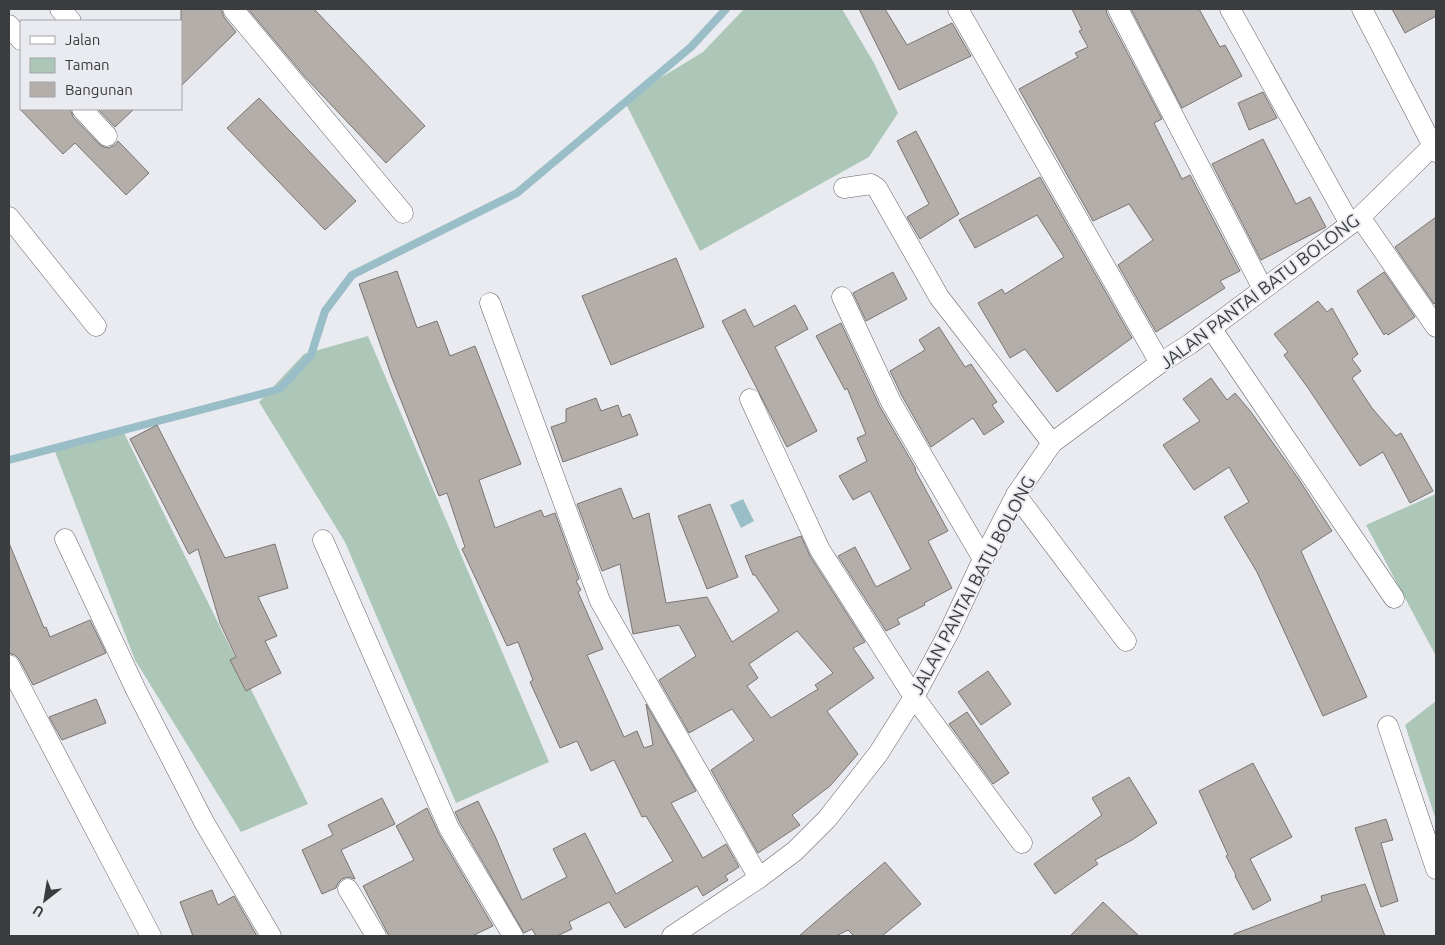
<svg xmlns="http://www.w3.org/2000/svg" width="1445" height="945" font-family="Ubuntu,sans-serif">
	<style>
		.green { fill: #acc7b8 }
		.water { fill: #99bec7 }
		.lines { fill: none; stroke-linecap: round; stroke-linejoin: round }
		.stream { stroke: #99bec7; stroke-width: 8 }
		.building { fill: #b4aeaa; stroke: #7b7572; fill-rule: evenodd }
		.street-casing { stroke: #626368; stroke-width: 21 }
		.street { stroke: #fff; stroke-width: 20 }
		.labels { text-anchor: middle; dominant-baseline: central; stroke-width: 4; stroke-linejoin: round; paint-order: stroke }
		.street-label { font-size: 18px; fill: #3b3c3e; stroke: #eaebf1 }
	</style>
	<rect width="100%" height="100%" fill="#eaebf1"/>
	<!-- green -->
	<g class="green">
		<path d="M 744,9 L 842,9 L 874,63 L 898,113 L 869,157 L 700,251 L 624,100 L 703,52 Z"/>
		<path d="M 368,336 L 549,762 L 456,803 L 345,542 L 259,402 L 304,354 Z"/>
		<path d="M 122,429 L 308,804 L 241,832 L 135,660 L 54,449 Z"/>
		<path d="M 1436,494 L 1436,656 L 1366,525 Z"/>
		<path d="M 1436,701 L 1436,820 L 1405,725 Z"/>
	</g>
	<!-- water -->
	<path class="water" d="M 743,499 L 754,521 L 741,528 L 730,505 Z"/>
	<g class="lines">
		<!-- stream -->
		<path class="stream" d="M 9,460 L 280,389 L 311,355 L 325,311 L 352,275 L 517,193 L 691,47 L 726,9"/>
	</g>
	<!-- building -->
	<g class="building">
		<path d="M 181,9 L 221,9 L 224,17 L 236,32 L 181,86 Z"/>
		<path d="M 248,9 L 314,9 L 425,126 L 386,163 L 305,77 Z"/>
		<path d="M 859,9 L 885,9 L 907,45 L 952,23 L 971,56 L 899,90 Z"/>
		<path d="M 1072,9 L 1106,9 L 1107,14 L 1162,119 L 1154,123 L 1182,179 L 1190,175 L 1240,271 L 1220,281 L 1225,288 L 1156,332 L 1118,265 L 1153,240 L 1129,204 L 1093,221 L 1019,89 L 1078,57 L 1075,53 L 1088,47 L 1079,31 L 1082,30 Z"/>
		<path d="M 1131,9 L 1199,9 L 1220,47 L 1225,45 L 1242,76 L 1182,108 Z"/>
		<path d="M 1392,9 L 1436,9 L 1436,16 L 1405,33 Z"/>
		<path d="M 1263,92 L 1277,118 L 1249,130 L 1238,103 Z"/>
		<path d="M 259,98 L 356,201 L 325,230 L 227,128 Z"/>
		<path d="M 20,109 L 70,109 L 73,117 L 99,144 L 103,147 L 109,148 L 115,145 L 118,141 L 149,173 L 126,195 L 75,143 L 63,154 Z"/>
		<path d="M 98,109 L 134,109 L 115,127 Z"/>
		<path d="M 916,131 L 959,214 L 920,239 L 907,217 L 929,204 L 897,141 Z"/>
		<path d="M 1263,139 L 1296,204 L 1310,197 L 1326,227 L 1261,260 L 1212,164 Z"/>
		<path d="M 1040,177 L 1132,338 L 1057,392 L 1025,349 L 1010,358 L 978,303 L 1002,289 L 1005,294 L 1064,257 L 1037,215 L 975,248 L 959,220 Z"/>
		<path d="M 1436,217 L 1436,302 L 1434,304 L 1395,247 Z"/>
		<path d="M 676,258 L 704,327 L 611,365 L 582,296 Z"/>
		<path d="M 397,271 L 417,328 L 437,321 L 450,356 L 475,346 L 521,464 L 479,480 L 495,528 L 541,510 L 544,517 L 555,513 L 579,579 L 576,581 L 581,590 L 578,592 L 603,649 L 587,655 L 624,737 L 637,731 L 644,748 L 653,745 L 646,704 L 696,791 L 671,803 L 703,858 L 726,844 L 739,867 L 725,876 L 728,880 L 703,896 L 697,886 L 625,928 L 609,902 L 569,922 L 572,929 L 557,936 L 536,936 L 532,929 L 524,933 L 460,823 L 455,812 L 478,801 L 495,836 L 522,900 L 567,877 L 553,849 L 585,833 L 616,894 L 673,861 L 646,816 L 642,817 L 614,760 L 591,771 L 577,741 L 560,748 L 530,682 L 533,680 L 518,642 L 507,646 L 462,549 L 465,547 L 447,493 L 439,496 L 392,378 L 359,284 Z"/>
		<path d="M 893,272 L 907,299 L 866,321 L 853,293 Z"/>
		<path d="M 1384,272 L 1415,317 L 1388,335 L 1386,333 L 1384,335 L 1357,291 Z"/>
		<path d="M 1318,301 L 1327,312 L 1332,308 L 1358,354 L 1352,359 L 1361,371 L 1352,378 L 1372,408 L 1396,436 L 1401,433 L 1433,491 L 1410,503 L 1383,452 L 1360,466 L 1308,388 L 1284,355 L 1288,352 L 1274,334 Z"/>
		<path d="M 795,305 L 808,329 L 775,347 L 817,431 L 787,447 L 722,321 L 745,309 L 754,327 Z"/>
		<path d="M 841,323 L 880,407 L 916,469 L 915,470 L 948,531 L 928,541 L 952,588 L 924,603 L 925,605 L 897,619 L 900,624 L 886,631 L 838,556 L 855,547 L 876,587 L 911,569 L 870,491 L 853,500 L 839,476 L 867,461 L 857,438 L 866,434 L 847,388 L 845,390 L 816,336 Z"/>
		<path d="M 939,327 L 965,367 L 971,364 L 997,402 L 992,405 L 1004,422 L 984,435 L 973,418 L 931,447 L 902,396 L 890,371 L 925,350 L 919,340 Z"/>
		<path d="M 1211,378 L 1227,400 L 1235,393 L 1251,412 L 1298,478 L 1332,531 L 1301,551 L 1367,697 L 1323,716 L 1257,572 L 1224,517 L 1249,502 L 1229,467 L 1194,490 L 1163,445 L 1200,421 L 1183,399 Z"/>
		<path d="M 596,398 L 601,411 L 618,405 L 622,417 L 630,414 L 638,435 L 563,462 L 551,427 L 566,422 L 566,409 Z"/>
		<path d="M 157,425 L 225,558 L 275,544 L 288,588 L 258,597 L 277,636 L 265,641 L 281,673 L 246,691 L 230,660 L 236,657 L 220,623 L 198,549 L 189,554 L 130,439 Z"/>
		<path d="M 621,488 L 633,519 L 649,513 L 666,603 L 707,597 L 732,642 L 779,611 L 755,575 L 753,575 L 745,556 L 801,536 L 810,556 L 865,642 L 853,648 L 874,678 L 827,711 L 858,754 L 830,786 L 792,815 L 800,825 L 758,853 L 711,770 L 754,740 L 732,709 L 689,733 L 659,680 L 696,656 L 679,625 L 633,634 L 620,564 L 602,571 L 577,504 ZM 797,631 L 833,673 L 815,685 L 818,689 L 771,718 L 747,686 L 758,678 L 749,664 Z"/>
		<path d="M 710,504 L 738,577 L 707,589 L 678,516 Z"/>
		<path d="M 9,543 L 44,628 L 46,627 L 50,637 L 90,620 L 106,653 L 33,685 L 19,659 L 15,655 L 9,653 Z"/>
		<path d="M 988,671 L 1011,704 L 981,725 L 958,692 Z"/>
		<path d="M 96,699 L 106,723 L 62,740 L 49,717 Z"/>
		<path d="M 967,712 L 1009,773 L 993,784 L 949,724 Z"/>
		<path d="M 1253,763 L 1292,837 L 1250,859 L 1271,900 L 1253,910 L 1235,876 L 1236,875 L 1226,856 L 1228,855 L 1199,791 Z"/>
		<path d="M 1129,777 L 1157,823 L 1132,840 L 1095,860 L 1098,864 L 1055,894 L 1034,864 L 1102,815 L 1092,798 Z"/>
		<path d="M 382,798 L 395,824 L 341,850 L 355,879 L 348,877 L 342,879 L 338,883 L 336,888 L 322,894 L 302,850 L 333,835 L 328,825 Z"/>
		<path d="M 427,808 L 439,834 L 493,926 L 472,936 L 389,936 L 363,886 L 414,860 L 396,826 Z"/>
		<path d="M 1386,819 L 1393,840 L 1381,843 L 1398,901 L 1381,907 L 1355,828 Z"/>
		<path d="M 885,862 L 921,904 L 882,936 L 854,936 L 848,930 L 836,936 L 799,936 Z"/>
		<path d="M 1365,884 L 1385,936 L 1234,936 L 1234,934 L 1322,901 L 1321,896 Z"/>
		<path d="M 212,890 L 218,905 L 234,896 L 257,936 L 193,936 L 180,902 Z"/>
		<path d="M 1103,902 L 1139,936 L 1070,936 Z"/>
	</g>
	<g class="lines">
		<!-- street casing -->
		<g class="street-casing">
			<g id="street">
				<path d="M 60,9 L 71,21"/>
				<path d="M 233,9 L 403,213"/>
				<path d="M 958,9 L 1160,363"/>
				<path d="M 1118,9 L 1263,289"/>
				<path d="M 1230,9 L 1350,224"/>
				<path d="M 1362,9 L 1436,152"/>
				<path d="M 9,25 L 21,40"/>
				<path d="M 82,109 L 107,136"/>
				<path d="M 844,188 L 871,184 L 877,188 L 939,297 L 1052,443"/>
				<path d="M 9,217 L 96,326"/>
				<path d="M 1360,217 L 1436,327"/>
				<path d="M 842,297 L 891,402 L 983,559"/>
				<path d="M 490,303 L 600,601 L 759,878"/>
				<path d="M 1211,328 L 1394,598"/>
				<path d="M 750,399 L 820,550 L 914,697 L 1022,843"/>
				<path d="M 1016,495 L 1126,641"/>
				<path d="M 65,539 L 136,690 L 204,822 L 271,936"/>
				<path d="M 323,540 L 449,828 L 513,936"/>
				<path d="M 9,665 L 151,936"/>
				<path d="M 1388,726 L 1436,869"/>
				<path d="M 348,889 L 376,936"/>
				<path d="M 672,936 L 759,878 L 795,851 L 827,819 L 878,754 L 914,697 L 949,632 L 983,559 L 1016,495 L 1052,443 L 1160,363 L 1190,344 L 1360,217 L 1436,143"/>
			</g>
		</g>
		<!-- street -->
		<use href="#street" class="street"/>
	</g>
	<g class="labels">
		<!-- street labels -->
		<g class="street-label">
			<text transform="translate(1259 291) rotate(-37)">JALAN PANTAI BATU BOLONG</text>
			<text transform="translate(972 585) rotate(-62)">JALAN PANTAI BATU BOLONG</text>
		</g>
	</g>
	<!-- border -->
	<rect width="1445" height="945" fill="none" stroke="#3b3c3e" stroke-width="20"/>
	<!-- legend -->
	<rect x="20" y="20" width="162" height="90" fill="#eaebf1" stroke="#a4a5a9"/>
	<rect x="30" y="36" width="25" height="8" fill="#ffffff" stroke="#a4a5a9"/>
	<text x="65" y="45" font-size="15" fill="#3b3c3e">Jalan</text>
	<rect x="30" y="58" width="25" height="15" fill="#acc7b8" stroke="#a4a5a9"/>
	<text x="65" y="70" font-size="15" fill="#3b3c3e">Taman</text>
	<rect x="30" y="82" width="25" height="15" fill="#b4aeaa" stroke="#a4a5a9"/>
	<text x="65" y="95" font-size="15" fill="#3b3c3e">Bangunan</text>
	<!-- north arrow -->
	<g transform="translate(45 900) rotate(211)" stroke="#eaebf1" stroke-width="4" paint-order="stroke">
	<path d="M0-4L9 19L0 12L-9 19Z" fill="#3b3c3e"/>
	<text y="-8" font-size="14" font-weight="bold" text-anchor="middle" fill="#3b3c3e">U</text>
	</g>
</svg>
